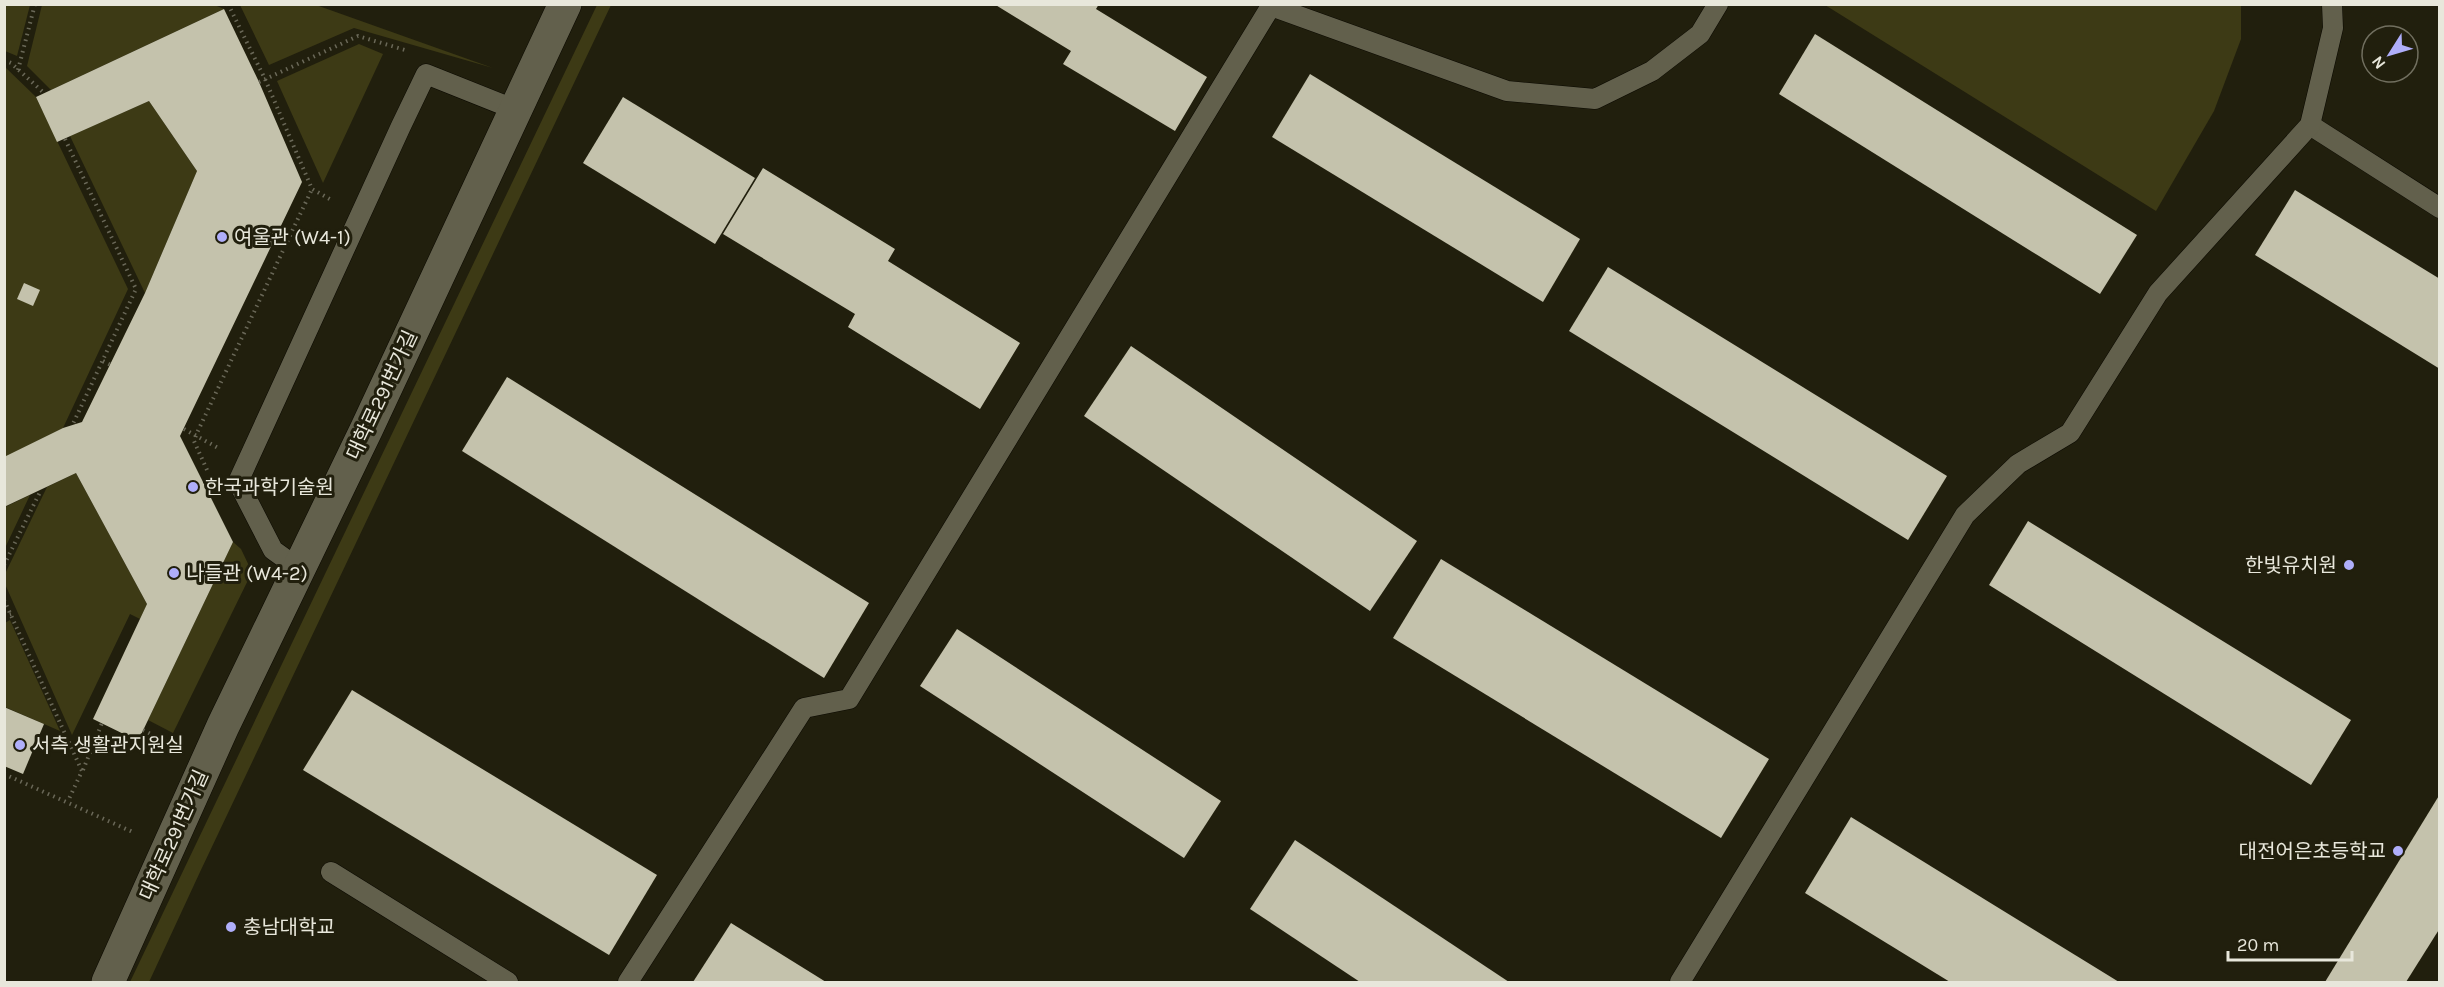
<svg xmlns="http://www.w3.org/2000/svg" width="2444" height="987" font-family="Karla,'Noto Sans KR',sans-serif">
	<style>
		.green { fill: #3d3a15 }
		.building { fill: #c4c2ac }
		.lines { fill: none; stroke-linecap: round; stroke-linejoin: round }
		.service-casing { stroke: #0b0900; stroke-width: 21 }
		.minor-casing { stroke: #0b0900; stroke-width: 34 }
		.path { stroke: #6a6858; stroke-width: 4; stroke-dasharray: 1.5 4.5; stroke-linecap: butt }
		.service { stroke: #62604c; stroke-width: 20 }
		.minor { stroke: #62604c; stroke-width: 33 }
		.poi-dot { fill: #afaefa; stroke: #211f0d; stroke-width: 2 }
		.labels { text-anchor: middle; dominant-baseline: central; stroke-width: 6; stroke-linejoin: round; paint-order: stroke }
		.poi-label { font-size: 20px; fill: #e8e7db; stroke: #211f0d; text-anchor: start }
		.street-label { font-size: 20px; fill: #e8e7db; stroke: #211f0d }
	</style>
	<rect width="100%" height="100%" fill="#211f0d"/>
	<!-- green -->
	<g class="green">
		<path d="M 212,4 L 224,9 L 51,90 L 27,66 L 42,5 Z"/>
		<path d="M 6,5 L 30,5 L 17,56 L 5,51 Z"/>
		<path d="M 240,5 L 316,5 L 493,68 L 354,28 L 269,65 Z"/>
		<path d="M 597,5 L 611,5 L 200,872 L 149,982 L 130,982 Z"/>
		<path d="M 1825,5 L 2241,5 L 2241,39 L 2214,111 L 2156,211 Z"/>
		<path d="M 359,44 L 383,54 L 323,183 L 277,81 Z"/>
		<path d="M 5,67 L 36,97 L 128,289 L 63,428 L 5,457 Z"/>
		<path d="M 149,101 L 197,171 L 145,293 L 70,136 Z"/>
		<path d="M 76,473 L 147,604 L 140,619 L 130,614 L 72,735 L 5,584 L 4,576 L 47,487 Z"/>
		<path d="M 30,495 L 5,548 L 5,507 Z"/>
		<path d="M 233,542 L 241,549 L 252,572 L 173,733 L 148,720 Z"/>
		<path d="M 10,620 L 60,731 L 5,707 L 5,623 Z"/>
	</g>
	<!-- building -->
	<g class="building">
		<path d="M 994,4 L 1099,4 L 1096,9 L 1207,77 L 1175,131 L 1063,64 L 1071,51 Z"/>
		<path d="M 224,9 L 259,82 L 302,182 L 180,436 L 233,542 L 138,741 L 93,719 L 147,604 L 76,473 L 4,507 L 4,457 L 63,428 L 82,422 L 145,293 L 197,171 L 149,101 L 57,142 L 36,97 Z"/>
		<path d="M 1815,34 L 2137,235 L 2100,294 L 1779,94 Z"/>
		<path d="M 1310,74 L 1580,239 L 1543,302 L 1272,137 Z"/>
		<path d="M 623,97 L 755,178 L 715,244 L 583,163 Z"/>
		<path d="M 763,168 L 895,249 L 888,261 L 1020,343 L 980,409 L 848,327 L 855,314 L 723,234 Z"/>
		<path d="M 2295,190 L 2440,279 L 2440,369 L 2255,255 Z"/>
		<path d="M 1608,267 L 1947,476 L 1908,540 L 1569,331 Z"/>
		<path d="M 24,283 L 40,290 L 33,306 L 17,299 Z"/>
		<path d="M 1131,346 L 1417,541 L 1370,611 L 1084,416 Z"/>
		<path d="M 507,377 L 869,603 L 824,678 L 462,451 Z"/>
		<path d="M 2028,521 L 2351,720 L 2311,785 L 1989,585 Z"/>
		<path d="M 1441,559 L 1769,759 L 1721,838 L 1393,638 Z"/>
		<path d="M 957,629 L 1221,801 L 1184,858 L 920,686 Z"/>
		<path d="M 352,690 L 657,875 L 609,955 L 303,770 Z"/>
		<path d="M 4,707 L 44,724 L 23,774 L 4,766 Z"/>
		<path d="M 2440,794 L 2440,928 L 2406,982 L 2325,982 Z"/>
		<path d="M 1851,817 L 2119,982 L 1950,982 L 1805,893 Z"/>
		<path d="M 1295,840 L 1509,982 L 1360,982 L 1250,909 Z"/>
		<path d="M 731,923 L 826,982 L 693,982 Z"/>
	</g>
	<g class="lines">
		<!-- service casing -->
		<g class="service-casing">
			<g id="service">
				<path d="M 2310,125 L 2440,208"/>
				<path d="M 298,568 L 273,550 L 238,482 L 401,126 L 426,74 L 516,110"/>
				<path d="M 331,872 L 508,982"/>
				<path d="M 628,982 L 804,708 L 849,699 L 1271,6 L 1507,91 L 1595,99 L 1652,71 L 1700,34 L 1718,4"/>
				<path d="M 1680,982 L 1965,515 L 2018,464 L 2070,433 L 2158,293 L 2310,125 L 2333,28 L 2332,4"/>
			</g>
		</g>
		<!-- minor casing -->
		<g class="minor-casing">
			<path id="minor" d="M 108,982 L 223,726 L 367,428 L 565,4"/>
		</g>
		<!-- path -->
		<g class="path">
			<path d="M 228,4 L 265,79 L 312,189 L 333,201"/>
			<path d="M 4,60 L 11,63 L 44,93"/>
			<path d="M 18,70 L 35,4"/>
			<path d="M 259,82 L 358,36 L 405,50"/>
			<path d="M 65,139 L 136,289 L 72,426"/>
			<path d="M 103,361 L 111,365"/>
			<path d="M 184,429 L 220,449"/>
			<path d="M 207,470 L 194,441 L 196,435 L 312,189"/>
			<path d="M 4,565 L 41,490"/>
			<path d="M 4,600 L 82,771 L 68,801"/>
			<path d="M 4,616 L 11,614"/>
			<path d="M 143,730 L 174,746"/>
			<path d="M 95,740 L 106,745"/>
			<path d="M 83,770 L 102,723"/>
			<path d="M 4,774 L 135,833"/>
		</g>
		<!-- service -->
		<use href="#service" class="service"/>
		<!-- minor -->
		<use href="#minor" class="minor"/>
	</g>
	<!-- markers -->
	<g class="poi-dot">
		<circle cx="222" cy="237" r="6"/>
		<circle cx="193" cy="487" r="6"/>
		<circle cx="2349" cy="565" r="6"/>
		<circle cx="174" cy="573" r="6"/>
		<circle cx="20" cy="745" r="6"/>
		<circle cx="2398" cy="851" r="6"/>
		<circle cx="231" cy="927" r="6"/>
	</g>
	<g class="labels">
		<!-- poi labels -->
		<g class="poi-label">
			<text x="234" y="237">여울관 (W4-1)</text>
			<text x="205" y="487">한국과학기술원</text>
			<text x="2337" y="565" text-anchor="end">한빛유치원</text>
			<text x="186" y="573">나들관 (W4-2)</text>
			<text x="32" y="745">서측 생활관지원실</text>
			<text x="2386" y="851" text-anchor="end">대전어은초등학교</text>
			<text x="243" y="927">충남대학교</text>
		</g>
		<!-- street labels -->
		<g class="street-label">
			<text transform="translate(382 395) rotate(-65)">대학로291번가길</text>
			<text transform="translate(174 835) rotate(-66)">대학로291번가길</text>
		</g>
	</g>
	<!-- border -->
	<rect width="2444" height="987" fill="none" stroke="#e8e7db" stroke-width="12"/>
	<!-- north arrow -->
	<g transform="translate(2390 54) rotate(233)"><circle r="28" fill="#211f0d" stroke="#716f5f" stroke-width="1.5"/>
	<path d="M0-4.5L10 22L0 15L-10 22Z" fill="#afaefa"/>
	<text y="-9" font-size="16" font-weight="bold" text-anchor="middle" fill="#e8e7db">N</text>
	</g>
	<!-- scale -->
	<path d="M2228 951v9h124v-9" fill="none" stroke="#e8e7db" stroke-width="3"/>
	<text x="2237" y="951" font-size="18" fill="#e8e7db" stroke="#211f0d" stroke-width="4.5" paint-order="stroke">20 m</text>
</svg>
